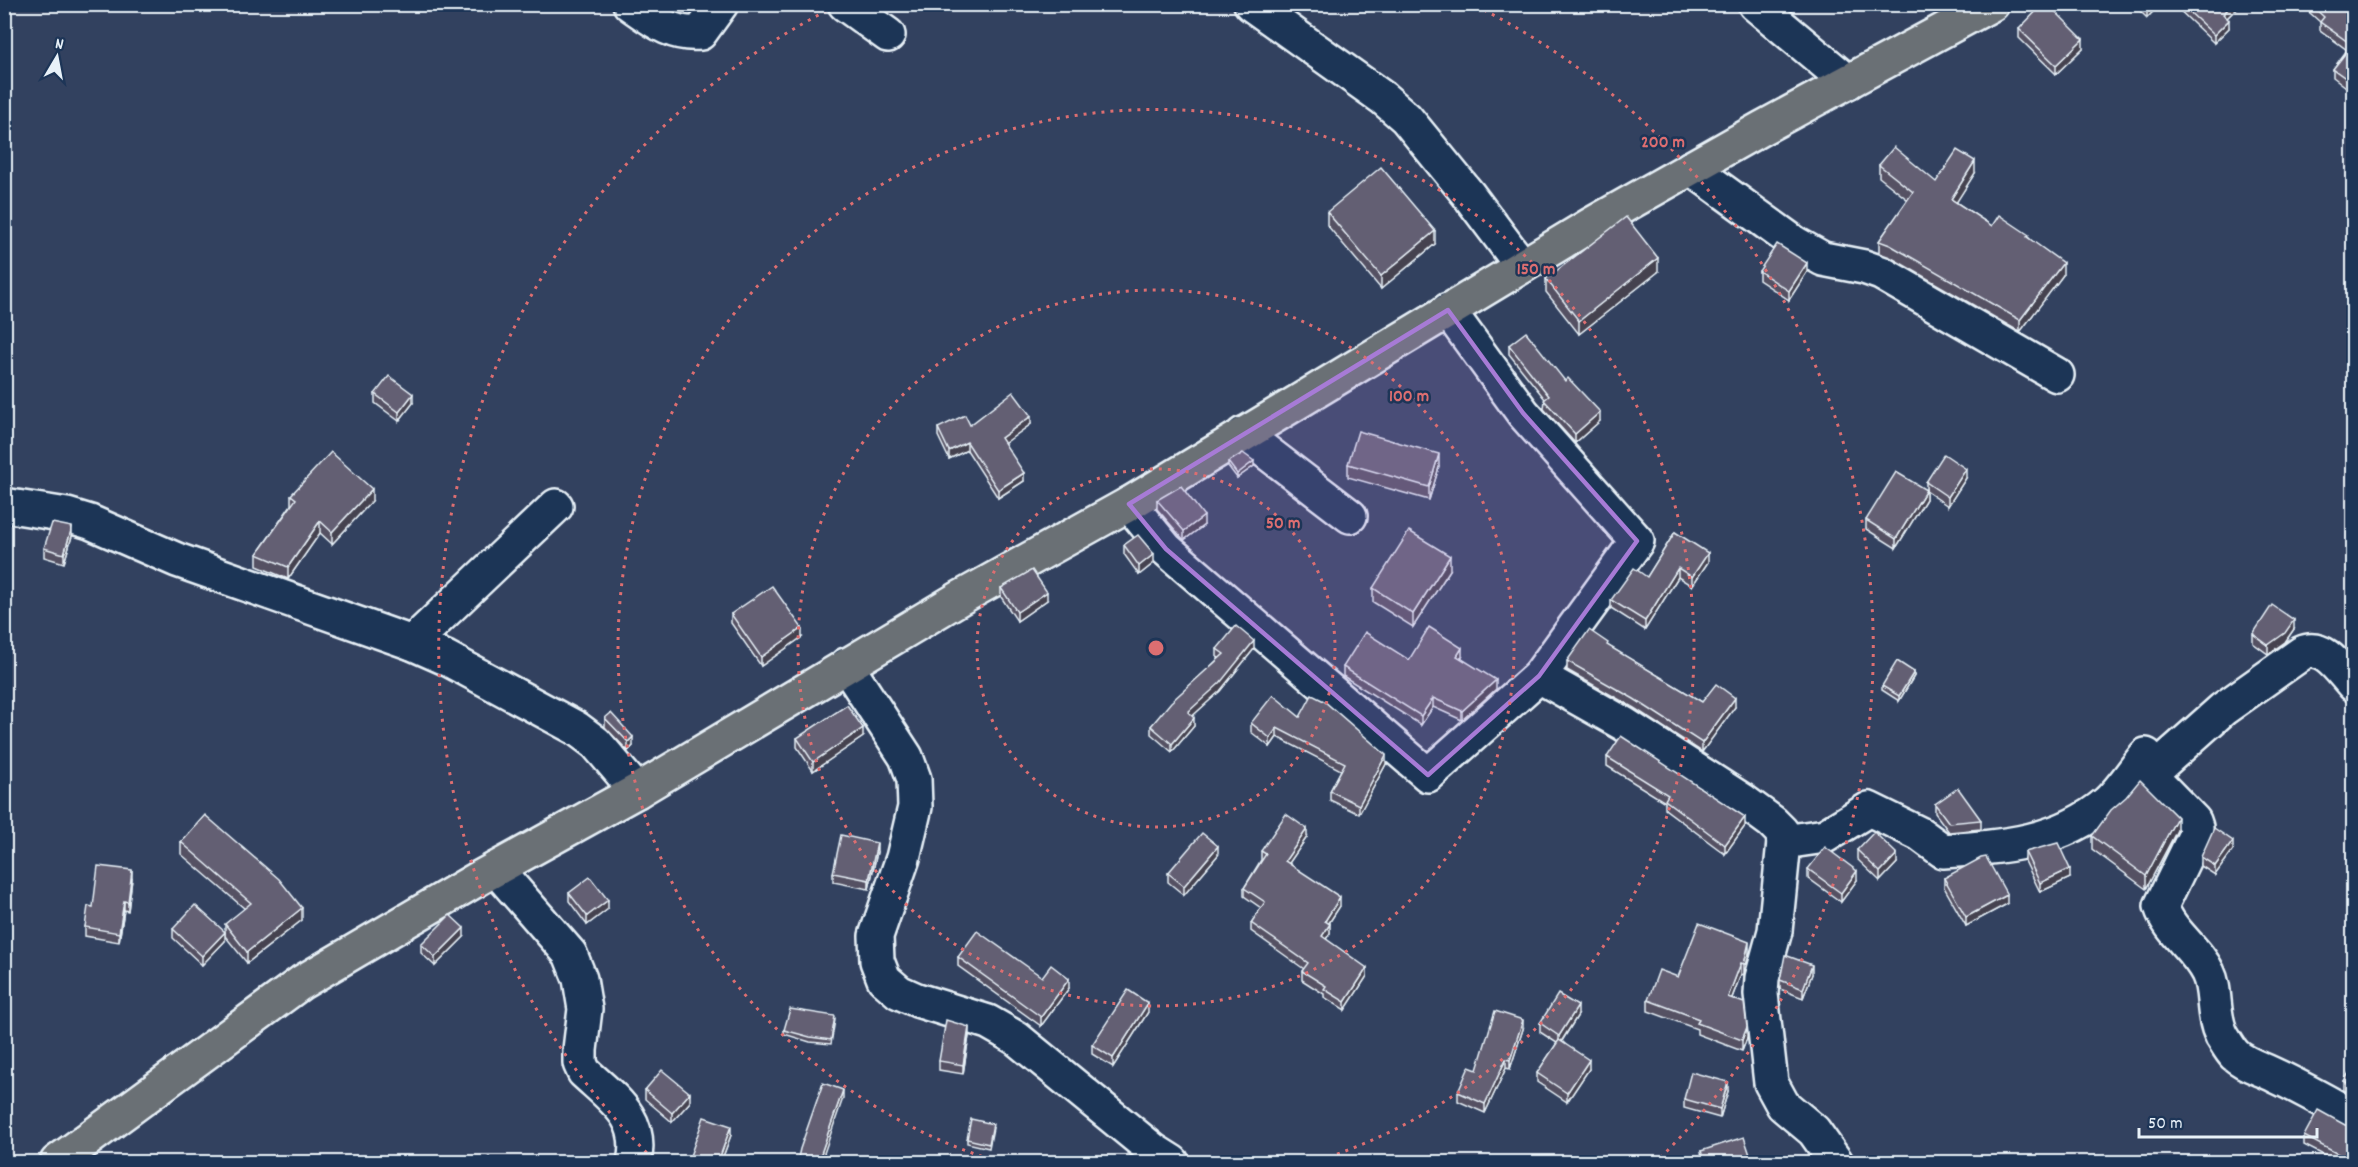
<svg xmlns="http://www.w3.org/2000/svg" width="2358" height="1167" font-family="Dekko,sans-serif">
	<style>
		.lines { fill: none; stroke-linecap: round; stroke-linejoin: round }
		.minor-casing { stroke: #e8f1f8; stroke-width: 38 }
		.major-casing { stroke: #e8f1f8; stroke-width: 38 }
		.minor { stroke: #1d3557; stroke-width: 33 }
		.major { stroke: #6b6f75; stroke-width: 33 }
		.wall { fill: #555163; stroke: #e8f1f8; stroke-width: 1.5 }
		.shaded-wall { fill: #454250; stroke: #e8f1f8; stroke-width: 1.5 }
		.building { fill: #635e73; stroke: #e8f1f8; stroke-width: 1.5 }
		.marked { fill: #a77bd6; fill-opacity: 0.2; stroke: #a77bd6; stroke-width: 4.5; stroke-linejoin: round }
		.ring { fill: none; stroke: #dc6e71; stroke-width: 3; stroke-dasharray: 3 6 }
		.centre { fill: #dc6e71; stroke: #1d3557; stroke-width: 3 }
		.ring-label { font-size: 18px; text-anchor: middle; font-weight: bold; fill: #dc6e71; stroke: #1d3557; stroke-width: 5; stroke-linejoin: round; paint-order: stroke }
	</style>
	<rect width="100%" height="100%" fill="#32415f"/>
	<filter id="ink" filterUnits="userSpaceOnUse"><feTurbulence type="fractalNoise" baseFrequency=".0167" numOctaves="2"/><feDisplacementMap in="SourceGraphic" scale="12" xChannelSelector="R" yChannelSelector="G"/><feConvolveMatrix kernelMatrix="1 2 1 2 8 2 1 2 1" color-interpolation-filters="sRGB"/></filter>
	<g filter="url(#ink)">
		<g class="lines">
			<!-- minor casing -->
			<g class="minor-casing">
				<g id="minor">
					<path d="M 630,4 C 653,20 672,36 700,33 L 721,4"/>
					<path d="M 845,4 L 888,35"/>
					<path d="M 1251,4 L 1383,98 L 1406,118 L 1468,194 L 1522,266"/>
					<path d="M 1755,4 L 1848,82"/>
					<path d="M 1691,168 L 1796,244 L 1823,259 L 1864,267 L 1881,273 L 2057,375"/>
					<path d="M 1243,434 L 1350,516"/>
					<path d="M 1129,504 L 1166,549 L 1428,775 L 1539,676 L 1637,541 L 1523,413 L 1448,310"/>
					<path d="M 4,505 L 67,515 L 90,522 L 177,560 L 412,643 L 446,658 L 576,728 L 596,743 L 637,791"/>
					<path d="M 412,643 L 556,506"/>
					<path d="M 846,665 L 906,757 L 914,779 L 915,807 L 903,858 L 876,936 L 877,961 L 884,979 L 899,992 L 917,1000 L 988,1022 L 1016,1038 L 1153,1150 L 1172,1162"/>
					<path d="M 1539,676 L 1624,724 L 1742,800 L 1772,822 L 1782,832 L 1784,842 L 1775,931 L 1762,978 L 1761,994 L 1771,1083 L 1783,1105 L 1814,1131 L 1836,1162"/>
					<path d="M 2354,685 C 2340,670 2324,643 2302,653 L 2223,709 L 2159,766 C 2155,772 2154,775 2156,782 L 2194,821 L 2196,827 L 2195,836 L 2161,906 C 2169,932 2197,949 2208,973 C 2217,991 2211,1014 2222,1036 C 2226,1042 2230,1050 2235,1055 C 2246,1065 2263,1069 2276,1076 C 2302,1088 2328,1103 2354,1117"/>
					<path d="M 1784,842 L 1825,836 L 1869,809 L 1920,834 L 1943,851 C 2002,847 2061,843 2108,802 C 2122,789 2134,770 2146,755 L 2159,766"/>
					<path d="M 496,869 L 570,954 L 580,979 L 585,1009 L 580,1050 L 580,1063 L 584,1072 C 613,1099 644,1118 634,1162"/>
				</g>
			</g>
			<!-- major casing -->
			<g class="major-casing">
				<path id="major" d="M 57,1162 L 302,982 L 481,877 L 637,791 L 960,598 L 1129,504 L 1592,224 L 1762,128 L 1992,4"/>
			</g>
			<!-- minor -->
			<use href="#minor" class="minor"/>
			<!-- major -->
			<use href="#major" class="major"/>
		</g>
		<!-- wall -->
		<g class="wall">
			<path d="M 2133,4 L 2160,4 L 2147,18 Z"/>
			<path d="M 2173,4 L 2241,4 L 2227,18 L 2229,28 L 2214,43 Z"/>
			<path d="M 2300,4 L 2354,4 L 2354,93 L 2333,77 L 2333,69 L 2347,50 L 2320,30 L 2320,22 Z"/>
			<path d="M 2019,29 L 2083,48 L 2056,74 L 2019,38 Z"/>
			<path d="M 1879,165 L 1936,182 L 1975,173 L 1956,202 L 1992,226 L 2029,238 L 2063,275 L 2020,332 L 1890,257 L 1879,253 L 1879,241 L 1908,200 L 1879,177 Z"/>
			<path d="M 1327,212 L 1435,244 L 1381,289 L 1327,225 Z"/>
			<path d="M 1759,271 L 1807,272 L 1789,300 L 1759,280 Z"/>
			<path d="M 1658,272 L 1579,334 L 1546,292 L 1546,279 Z"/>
			<path d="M 1509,345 L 1565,381 L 1600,421 L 1575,443 L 1544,409 L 1545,399 L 1509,354 Z"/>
			<path d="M 375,394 L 413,403 L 399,421 L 375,403 Z"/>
			<path d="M 1031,424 L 1004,443 L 1024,481 L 998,498 L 967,450 L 949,459 L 938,436 L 938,428 Z"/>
			<path d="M 1228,462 L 1254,466 L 1237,478 L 1228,466 Z"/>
			<path d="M 1348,464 L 1439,467 L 1429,500 L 1348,477 Z"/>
			<path d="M 1966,478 L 1948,506 L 1926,491 L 1926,499 L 1896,548 L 1866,529 L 1866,520 L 1926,490 L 1926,482 Z"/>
			<path d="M 291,495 L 372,501 L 332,544 L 320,533 L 288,579 L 257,566 L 257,554 L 291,505 Z"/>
			<path d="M 1157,500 L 1204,525 L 1184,540 L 1157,509 Z"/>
			<path d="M 1675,532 L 1708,562 L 1692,586 L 1678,577 L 1645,630 L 1611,608 L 1611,600 L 1647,577 Z"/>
			<path d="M 72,536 L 64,563 L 44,557 L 44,548 Z"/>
			<path d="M 1124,545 L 1154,563 L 1139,575 L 1124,554 Z"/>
			<path d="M 1450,570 L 1413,627 L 1373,602 L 1373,588 Z"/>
			<path d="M 1001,588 L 1047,600 L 1017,621 L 1001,597 Z"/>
			<path d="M 731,614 L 802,637 L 761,666 L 731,623 Z"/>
			<path d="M 2294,629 L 2285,642 L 2268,654 L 2253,643 L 2253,634 Z"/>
			<path d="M 1608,646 L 1702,702 L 1735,707 L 1702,752 L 1634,708 L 1567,670 L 1567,661 Z"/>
			<path d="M 1217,649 L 1254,649 L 1220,691 L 1192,716 L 1194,726 L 1172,752 L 1151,734 L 1151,726 L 1219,658 L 1217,657 Z"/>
			<path d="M 1462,657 L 1461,658 L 1496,689 L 1462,720 L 1433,707 L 1421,725 L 1343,676 L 1343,667 L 1409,660 Z"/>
			<path d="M 1914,676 L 1899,701 L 1882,690 L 1882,686 Z"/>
			<path d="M 1300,717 L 1386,764 L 1359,814 L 1330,800 L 1330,791 L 1341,770 L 1277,737 L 1270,747 L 1251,732 L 1251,723 Z"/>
			<path d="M 605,718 L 633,746 L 628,751 L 605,727 Z"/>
			<path d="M 863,737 L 813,771 L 797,747 L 797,738 Z"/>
			<path d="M 1607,757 L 1745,826 L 1725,854 L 1665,809 L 1665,802 L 1607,766 Z"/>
			<path d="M 1935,804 L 1981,820 L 1981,829 L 1949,832 L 1935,813 Z"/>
			<path d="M 2177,830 L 2146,889 L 2092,849 L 2092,836 Z"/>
			<path d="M 1307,837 L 1289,863 L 1340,906 L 1329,923 L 1330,933 L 1326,939 L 1367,976 L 1345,1010 L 1324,997 L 1324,994 L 1302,980 L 1302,971 L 1304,969 L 1251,931 L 1251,923 L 1261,908 L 1244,896 L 1244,888 L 1261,860 L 1261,851 Z"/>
			<path d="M 181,842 L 302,920 L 247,963 L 225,936 L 225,924 L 245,909 L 181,854 Z"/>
			<path d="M 1857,850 L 1897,863 L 1880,881 L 1857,859 Z"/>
			<path d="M 2233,850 L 2215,875 L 2201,866 L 2201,857 Z"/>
			<path d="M 877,852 L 869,889 L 833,882 L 833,873 Z"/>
			<path d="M 2025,852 L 2070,878 L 2040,892 L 2025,861 Z"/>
			<path d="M 1218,855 L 1184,895 L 1168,882 L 1168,873 Z"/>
			<path d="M 1808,869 L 1857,880 L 1841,902 L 1808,878 Z"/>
			<path d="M 1944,878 L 2007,904 L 1966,926 L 1944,887 Z"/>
			<path d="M 132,879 L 128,911 L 124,910 L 119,942 L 85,936 L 85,927 L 93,907 Z"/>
			<path d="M 569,893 L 608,909 L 587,925 L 569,901 Z"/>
			<path d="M 173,929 L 225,941 L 202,965 L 173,938 Z"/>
			<path d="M 464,937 L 435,966 L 421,953 L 421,944 Z"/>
			<path d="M 1749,953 L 1744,975 L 1741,974 L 1732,998 L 1747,1038 L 1742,1051 L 1697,1034 L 1697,1029 L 1648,1011 L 1648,1000 L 1678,977 Z"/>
			<path d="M 958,957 L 1042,977 L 1069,988 L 1041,1026 L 958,966 Z"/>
			<path d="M 1812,974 L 1803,998 L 1780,989 L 1780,980 Z"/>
			<path d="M 1148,1012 L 1113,1067 L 1092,1054 L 1092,1045 Z"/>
			<path d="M 1578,1015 L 1562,1041 L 1589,1069 L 1567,1102 L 1537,1082 L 1537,1073 L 1557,1043 L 1540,1032 L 1540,1023 Z"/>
			<path d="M 835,1020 L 831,1044 L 810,1042 L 784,1034 L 784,1030 Z"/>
			<path d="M 1523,1029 L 1510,1069 L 1506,1068 L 1485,1113 L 1458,1101 L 1458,1092 L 1477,1070 Z"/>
			<path d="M 969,1036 L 963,1074 L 939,1070 L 939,1061 Z"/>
			<path d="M 2354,1065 L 2354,1096 L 2344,1090 L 2344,1081 Z"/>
			<path d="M 645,1090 L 690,1102 L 672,1122 L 645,1099 Z"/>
			<path d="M 1728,1091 L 1720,1118 L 1684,1108 L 1684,1099 Z"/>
			<path d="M 2345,1125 L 2354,1162 L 2337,1162 L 2304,1145 L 2304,1136 Z"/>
			<path d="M 993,1128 L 989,1148 L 967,1143 L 967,1139 Z"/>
			<path d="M 731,1135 L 721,1162 L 690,1162 L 690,1156 Z"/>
			<path d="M 1701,1151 L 1752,1162 L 1702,1162 Z"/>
		</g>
		<!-- shaded-wall -->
		<g class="shaded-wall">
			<path d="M 2152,4 L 2160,4 L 2147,18 L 2147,9 Z"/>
			<path d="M 2233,4 L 2241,4 L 2223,22 L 2223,14 Z"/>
			<path d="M 2229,20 L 2229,28 L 2214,43 L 2214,35 Z"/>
			<path d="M 2083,39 L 2083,48 L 2056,74 L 2056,65 Z"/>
			<path d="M 1975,161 L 1975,173 L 1951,211 L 1951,199 Z"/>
			<path d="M 1435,231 L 1435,244 L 1381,289 L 1381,276 Z"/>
			<path d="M 1658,258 L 1658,272 L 1579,334 L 1579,321 Z"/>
			<path d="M 1807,263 L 1807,272 L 1789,300 L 1789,291 Z"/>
			<path d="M 2063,263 L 2063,275 L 2020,332 L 2020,320 Z"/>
			<path d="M 413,394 L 413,403 L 399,421 L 399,412 Z"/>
			<path d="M 1600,412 L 1600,421 L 1575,443 L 1575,434 Z"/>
			<path d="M 1031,416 L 1031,424 L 1001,446 L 1001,438 Z"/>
			<path d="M 967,442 L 967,450 L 949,459 L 949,451 Z"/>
			<path d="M 1439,454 L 1439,467 L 1429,500 L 1429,487 Z"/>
			<path d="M 1254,461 L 1254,466 L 1237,478 L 1237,474 Z"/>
			<path d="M 1966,469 L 1966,478 L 1948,506 L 1948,497 Z"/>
			<path d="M 1024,473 L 1024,481 L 998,498 L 998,490 Z"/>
			<path d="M 372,489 L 372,501 L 332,544 L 332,532 Z"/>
			<path d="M 1926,490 L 1926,499 L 1896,548 L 1896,539 Z"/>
			<path d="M 1204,516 L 1204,525 L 1184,540 L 1184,531 Z"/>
			<path d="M 320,521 L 320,533 L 288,579 L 288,567 Z"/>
			<path d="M 72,527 L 72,536 L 64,563 L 64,554 Z"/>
			<path d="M 1708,553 L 1708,562 L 1692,586 L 1692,577 Z"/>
			<path d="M 1154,554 L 1154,563 L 1139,575 L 1139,566 Z"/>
			<path d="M 1450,556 L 1450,570 L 1413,627 L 1413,614 Z"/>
			<path d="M 1678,568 L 1678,577 L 1645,630 L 1645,621 Z"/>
			<path d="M 1047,592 L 1047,600 L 1017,621 L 1017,612 Z"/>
			<path d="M 2294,620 L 2294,629 L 2285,642 L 2268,654 L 2268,645 Z"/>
			<path d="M 802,628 L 802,637 L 761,666 L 761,657 Z"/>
			<path d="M 1254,641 L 1254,649 L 1220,691 L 1188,720 L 1188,712 Z"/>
			<path d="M 1462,648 L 1462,657 L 1457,665 L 1457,656 Z"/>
			<path d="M 1914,672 L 1914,676 L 1899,701 L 1899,696 Z"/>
			<path d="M 1496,680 L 1496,689 L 1462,720 L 1462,711 Z"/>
			<path d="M 1433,698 L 1433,707 L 1421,725 L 1421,716 Z"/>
			<path d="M 1735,698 L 1735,707 L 1702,752 L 1702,743 Z"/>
			<path d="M 1194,718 L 1194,726 L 1172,752 L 1172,744 Z"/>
			<path d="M 863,728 L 863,737 L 813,771 L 813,762 Z"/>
			<path d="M 1277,728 L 1277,737 L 1270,747 L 1270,738 Z"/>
			<path d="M 633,737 L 633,746 L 628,751 L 628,742 Z"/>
			<path d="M 1386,755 L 1386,764 L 1359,814 L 1359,805 Z"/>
			<path d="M 1745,817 L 1745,826 L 1725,854 L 1725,845 Z"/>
			<path d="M 2177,817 L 2177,830 L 2146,889 L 2146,876 Z"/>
			<path d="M 1307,829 L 1307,837 L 1285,869 L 1285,861 Z"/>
			<path d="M 2233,841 L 2233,850 L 2215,875 L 2215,866 Z"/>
			<path d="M 877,843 L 877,852 L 869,889 L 869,880 Z"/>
			<path d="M 1218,846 L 1218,855 L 1184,895 L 1184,886 Z"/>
			<path d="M 1897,854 L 1897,863 L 1880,881 L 1880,872 Z"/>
			<path d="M 2070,869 L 2070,878 L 2040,892 L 2040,883 Z"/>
			<path d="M 132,870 L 132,879 L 128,911 L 128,902 Z"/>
			<path d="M 1857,871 L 1857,880 L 1841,902 L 1841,893 Z"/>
			<path d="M 2007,895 L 2007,904 L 1966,926 L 1966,917 Z"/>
			<path d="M 1340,897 L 1340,906 L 1325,929 L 1325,921 Z"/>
			<path d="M 608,900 L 608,909 L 587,925 L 587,916 Z"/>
			<path d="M 124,901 L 124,910 L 119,942 L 119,933 Z"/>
			<path d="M 302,908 L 302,920 L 247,963 L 247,952 Z"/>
			<path d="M 1330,924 L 1330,933 L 1322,945 L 1322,936 Z"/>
			<path d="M 464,928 L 464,937 L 435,966 L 435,957 Z"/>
			<path d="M 225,932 L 225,941 L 202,965 L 202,956 Z"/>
			<path d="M 1749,942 L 1749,953 L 1744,975 L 1744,964 Z"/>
			<path d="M 1741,963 L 1741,974 L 1728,1008 L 1728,997 Z"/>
			<path d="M 1812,965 L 1812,974 L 1803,998 L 1803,989 Z"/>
			<path d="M 1367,968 L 1367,976 L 1345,1010 L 1345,1002 Z"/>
			<path d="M 1069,979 L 1069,988 L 1041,1026 L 1041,1017 Z"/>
			<path d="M 1148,1003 L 1148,1012 L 1113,1067 L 1113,1058 Z"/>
			<path d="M 1578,1006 L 1578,1015 L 1559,1045 L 1559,1036 Z"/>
			<path d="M 1523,1020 L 1523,1029 L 1510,1069 L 1510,1060 Z"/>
			<path d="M 969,1027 L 969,1036 L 963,1074 L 963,1065 Z"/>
			<path d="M 1747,1027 L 1747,1038 L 1742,1051 L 1742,1040 Z"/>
			<path d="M 1506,1059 L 1506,1068 L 1485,1113 L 1485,1104 Z"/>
			<path d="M 1589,1060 L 1589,1069 L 1567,1102 L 1567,1093 Z"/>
			<path d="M 1728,1082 L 1728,1091 L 1720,1118 L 1720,1109 Z"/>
			<path d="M 843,1090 L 843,1098 L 821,1162 L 818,1162 Z"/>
			<path d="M 690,1093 L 690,1102 L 672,1122 L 672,1113 Z"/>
			<path d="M 731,1126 L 731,1135 L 721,1162 L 718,1162 Z"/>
		</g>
		<!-- building -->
		<g class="building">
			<path d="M 2043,4 L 2048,4 L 2083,39 L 2056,65 L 2019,29 Z"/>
			<path d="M 2142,4 L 2152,4 L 2147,9 Z"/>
			<path d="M 2181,4 L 2233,4 L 2223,14 L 2229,20 L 2214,35 Z"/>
			<path d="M 2310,4 L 2354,4 L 2354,84 L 2333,69 L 2352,45 L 2320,22 L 2324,17 Z"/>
			<path d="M 1894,147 L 1936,182 L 1957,150 L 1975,161 L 1951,199 L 1992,226 L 1999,215 L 2029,235 L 2027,237 L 2063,263 L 2020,320 L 1890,245 L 1879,241 L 1913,192 L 1879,165 Z"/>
			<path d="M 1381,167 L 1435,231 L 1381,276 L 1327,212 Z"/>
			<path d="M 1626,217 L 1658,258 L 1579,321 L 1546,279 Z"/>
			<path d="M 1777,244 L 1807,263 L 1789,291 L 1759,271 Z"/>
			<path d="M 1526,332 L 1565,381 L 1568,378 L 1600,412 L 1575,434 L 1544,400 L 1549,396 L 1509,345 Z"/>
			<path d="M 389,376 L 413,394 L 399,412 L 375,394 Z"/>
			<path d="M 1013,392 L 1031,416 L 1001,438 L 1024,473 L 998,490 L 967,442 L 949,451 L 938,428 L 965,415 L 970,425 Z"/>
			<path d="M 1358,431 L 1439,454 L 1429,487 L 1348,464 Z"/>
			<path d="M 331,452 L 372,489 L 332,532 L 320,521 L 288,567 L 257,554 L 296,499 L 291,495 Z"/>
			<path d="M 1243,453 L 1254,461 L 1237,474 L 1228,462 Z"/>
			<path d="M 1944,454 L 1966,469 L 1948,497 L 1926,482 Z"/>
			<path d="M 1896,472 L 1926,490 L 1896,539 L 1866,520 Z"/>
			<path d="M 1181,486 L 1204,516 L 1184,531 L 1157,500 Z"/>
			<path d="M 52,523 L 72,527 L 64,554 L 44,548 Z"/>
			<path d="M 1409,531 L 1450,556 L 1413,614 L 1373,588 Z"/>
			<path d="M 1675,532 L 1708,553 L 1692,577 L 1678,568 L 1645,621 L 1611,600 L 1634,568 L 1647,577 Z"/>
			<path d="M 1138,535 L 1154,554 L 1139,566 L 1124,545 Z"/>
			<path d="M 1032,570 L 1047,592 L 1017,612 L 1001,588 Z"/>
			<path d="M 772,586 L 802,628 L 761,657 L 731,614 Z"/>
			<path d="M 2272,605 L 2294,620 L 2285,633 L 2268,645 L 2253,634 Z"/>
			<path d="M 1236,626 L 1254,641 L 1220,683 L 1188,712 L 1194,718 L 1172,744 L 1151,726 L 1171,702 L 1224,654 L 1217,649 Z"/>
			<path d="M 1429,627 L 1462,648 L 1457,656 L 1496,680 L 1462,711 L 1433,698 L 1421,716 L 1343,667 L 1365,632 L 1409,660 Z"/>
			<path d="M 1589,630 L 1608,643 L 1607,645 L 1702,702 L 1716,684 L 1735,698 L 1702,743 L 1634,699 L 1567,661 Z"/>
			<path d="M 1897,661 L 1914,672 L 1899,696 L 1882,686 Z"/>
			<path d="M 1273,695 L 1300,717 L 1312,695 L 1324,701 L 1386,755 L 1359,805 L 1330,791 L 1345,763 L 1277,728 L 1270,738 L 1251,723 Z"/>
			<path d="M 847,705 L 863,728 L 813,762 L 797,738 Z"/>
			<path d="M 611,713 L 633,737 L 628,742 L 605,718 Z"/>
			<path d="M 1621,736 L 1745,817 L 1725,845 L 1665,800 L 1668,795 L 1607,757 Z"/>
			<path d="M 2140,780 L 2177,817 L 2146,876 L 2092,836 L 2111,810 L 2126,797 Z"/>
			<path d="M 1958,788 L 1981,820 L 1949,823 L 1935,804 Z"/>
			<path d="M 1286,814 L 1307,829 L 1285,861 L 1340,897 L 1325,921 L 1330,924 L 1322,936 L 1367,968 L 1345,1002 L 1324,989 L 1326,986 L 1302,971 L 1308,963 L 1251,923 L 1265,902 L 1244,888 L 1266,854 L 1261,851 Z"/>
			<path d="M 205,815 L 279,879 L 302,908 L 247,952 L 225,924 L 251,903 L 181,842 Z"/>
			<path d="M 2214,828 L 2233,841 L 2215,866 L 2201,857 Z"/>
			<path d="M 1874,832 L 1897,854 L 1880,872 L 1857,850 Z"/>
			<path d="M 1202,833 L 1218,846 L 1184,886 L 1168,873 Z"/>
			<path d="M 841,835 L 877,843 L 869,880 L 833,873 Z"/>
			<path d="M 2058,843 L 2070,869 L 2040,883 L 2025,852 Z"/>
			<path d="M 1825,847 L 1857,871 L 1841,893 L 1808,869 Z"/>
			<path d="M 1986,857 L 2007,895 L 1966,917 L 1944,878 L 1981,858 Z"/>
			<path d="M 98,866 L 132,870 L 128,902 L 124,901 L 119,933 L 85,927 L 88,906 L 93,907 Z"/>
			<path d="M 590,877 L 608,900 L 587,916 L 569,893 Z"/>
			<path d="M 195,905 L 225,932 L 202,956 L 173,929 Z"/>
			<path d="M 450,915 L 464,928 L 435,957 L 421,944 Z"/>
			<path d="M 1699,923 L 1749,942 L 1744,964 L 1741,963 L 1728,997 L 1744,1003 L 1747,1027 L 1742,1040 L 1697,1023 L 1699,1019 L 1648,1000 L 1659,970 L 1678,977 Z"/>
			<path d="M 977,931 L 1042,977 L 1051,965 L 1069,979 L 1041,1017 L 958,957 Z"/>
			<path d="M 1785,955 L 1812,965 L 1803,989 L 1780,980 Z"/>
			<path d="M 1128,990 L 1148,1003 L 1113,1058 L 1092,1045 Z"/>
			<path d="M 1558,994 L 1578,1006 L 1559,1036 L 1540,1023 Z"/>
			<path d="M 790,1009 L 835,1016 L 831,1040 L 810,1037 L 784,1030 Z"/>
			<path d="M 1495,1011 L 1523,1020 L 1510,1060 L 1506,1059 L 1485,1104 L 1458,1092 L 1469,1067 L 1477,1070 Z"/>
			<path d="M 946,1020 L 969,1027 L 963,1065 L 939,1061 Z"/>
			<path d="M 1559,1040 L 1589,1060 L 1567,1093 L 1537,1073 Z"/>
			<path d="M 2354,1065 L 2354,1087 L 2344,1081 Z"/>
			<path d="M 662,1070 L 690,1093 L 672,1113 L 645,1090 Z"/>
			<path d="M 1691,1072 L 1728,1082 L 1720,1109 L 1684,1099 Z"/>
			<path d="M 823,1083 L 843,1090 L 818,1162 L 797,1162 L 800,1149 Z"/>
			<path d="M 2318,1110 L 2345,1125 L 2354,1127 L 2354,1162 L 2350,1162 L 2351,1161 L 2304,1136 Z"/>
			<path d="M 704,1117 L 731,1126 L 718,1162 L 710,1162 L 690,1156 Z"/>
			<path d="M 971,1119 L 993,1124 L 989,1144 L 967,1139 Z"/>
			<path d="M 1744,1137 L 1752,1161 L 1746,1162 L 1705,1162 L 1701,1151 Z"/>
			<path d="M 489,1157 L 493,1162 L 482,1162 Z"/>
		</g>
	</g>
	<!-- marked area -->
	<path class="marked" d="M 1448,310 L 1523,413 L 1637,541 L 1539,676 L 1428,775 L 1166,549 L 1129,504 Z"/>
	<!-- distance rings -->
	<g class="ring">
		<circle cx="1156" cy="648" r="179"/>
		<circle cx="1156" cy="648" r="358"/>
		<path d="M999 1162A538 538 0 1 1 1313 1162"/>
		<path d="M653 1159A717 717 0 0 1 836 6M1476 6A717 717 0 0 1 1659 1159"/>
	</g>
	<circle cx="1156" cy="648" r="9" class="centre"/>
	<g class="ring-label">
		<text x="1663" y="147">200 m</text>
		<text x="1536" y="274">150 m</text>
		<text x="1409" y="401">100 m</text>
		<text x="1283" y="528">50 m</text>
	</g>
	<!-- margin -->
	<rect width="2358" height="1167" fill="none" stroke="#1d3557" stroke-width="24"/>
	<rect x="12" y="12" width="2334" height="1143" fill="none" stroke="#e8f1f8" stroke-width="2" filter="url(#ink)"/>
	<!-- north arrow -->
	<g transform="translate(57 57) rotate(10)" stroke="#1d3557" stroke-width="4.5" paint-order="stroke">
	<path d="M0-4.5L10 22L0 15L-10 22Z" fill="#e8f1f8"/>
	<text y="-9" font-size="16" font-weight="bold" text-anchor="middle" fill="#e8f1f8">N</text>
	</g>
	<!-- scale -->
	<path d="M2139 1128v9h178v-9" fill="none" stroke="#e8f1f8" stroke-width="3"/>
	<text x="2148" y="1128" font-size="18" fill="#e8f1f8" stroke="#1d3557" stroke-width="4.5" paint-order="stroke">50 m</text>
</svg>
